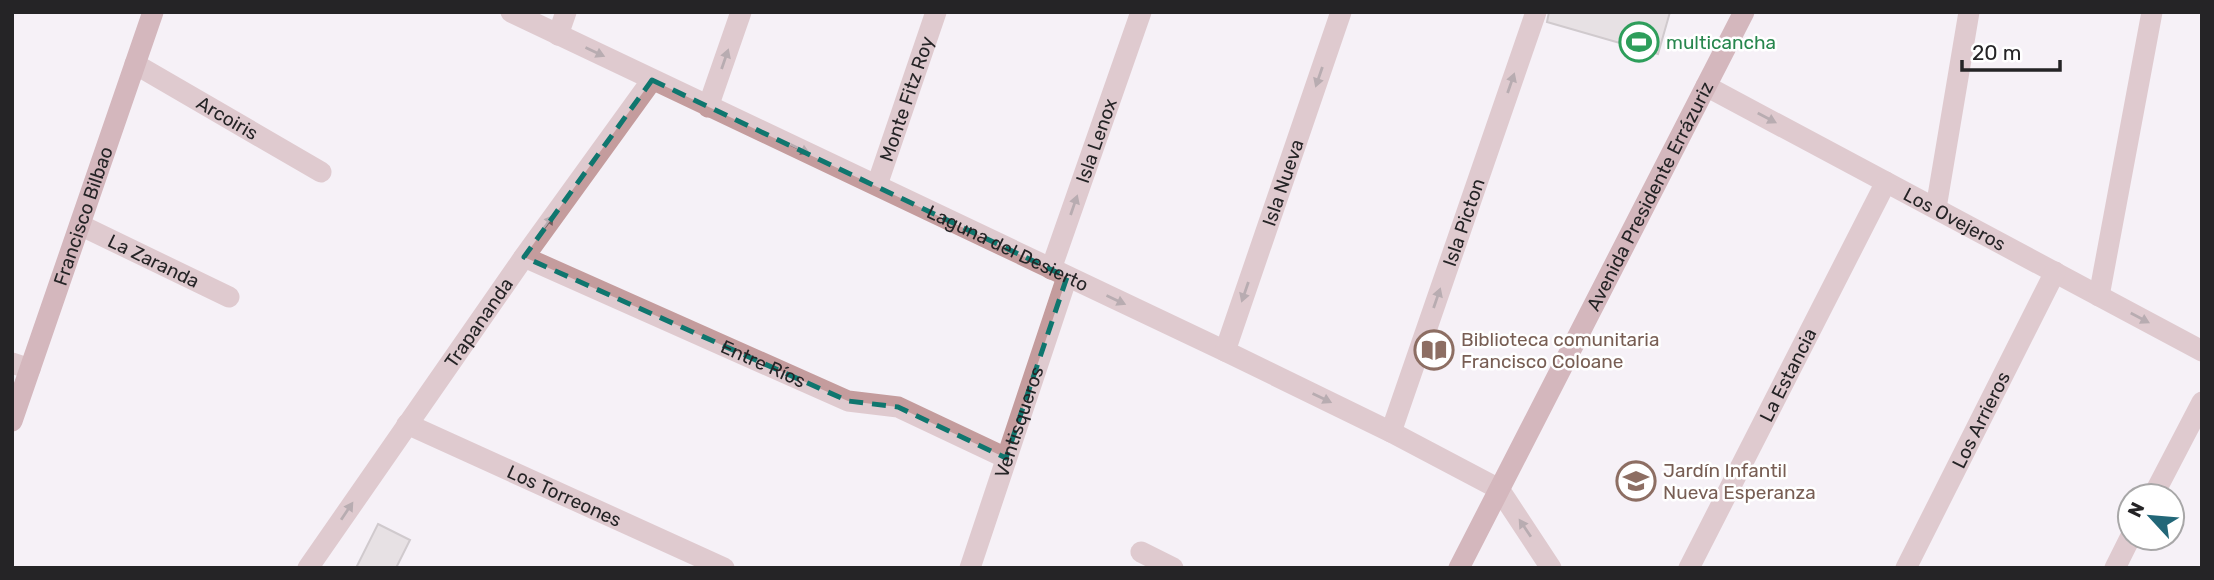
<svg xmlns="http://www.w3.org/2000/svg" width="2214" height="580" font-family="Rubik,sans-serif">
	<style>
		.building { fill: #d6cecd; stroke: #a29b9a; stroke-width: 2 }
		.lines { fill: none; stroke-linecap: round; stroke-linejoin: round }
		.street { stroke: #c49c9d; stroke-width: 21 }
		.secondary { stroke: #ab7175; stroke-width: 21 }
		.oneway { fill: #6d5a5c }
		.marked { fill: none; stroke: #0f766e; stroke-width: 5; stroke-dasharray: 14 9; stroke-linejoin: round }
		.labels { text-anchor: middle; dominant-baseline: central; stroke-width: 5; stroke-linejoin: round; paint-order: stroke }
		.leisure-label { font-size: 19px; fill: #27864d; stroke: #fff; text-anchor: start }
		.street-label { font-size: 19px; fill: #252426; stroke: #fff }
		.education-label { font-size: 19px; fill: #785e54; stroke: #fff; text-anchor: start }
	</style>
	<rect width="100%" height="100%" fill="#f5f1f7"/>
	<!-- building -->
	<g class="building">
		<path d="M 1549,12 L 1670,12 L 1658,54 L 1547,22 Z"/>
		<path d="M 378,524 L 410,540 L 396,568 L 356,568 Z"/>
	</g>
	<g class="lines">
		<!-- street -->
		<g class="street">
			<path id="s1" d="M 511,12 L 1225,351 L 1391,432 L 1499,489 L 1551,568"/>
			<path d="M 558,35 L 566,12"/>
			<path id="s2" d="M 135,64 L 321,172"/>
			<path id="s3" d="M 1706,86 L 2202,351"/>
			<path d="M 708,107 L 741,12"/>
			<path id="s4" d="M 877,185 L 936,12"/>
			<path d="M 1936,208 L 1969,12"/>
			<path id="s5" d="M 80,225 L 229,297"/>
			<path id="s6" d="M 524,257 L 848,401 L 898,407 L 1006,458"/>
			<path id="s7" d="M 1051,269 L 1141,12"/>
			<path d="M 2099,296 L 2152,12"/>
			<path id="s8" d="M 1225,351 L 1341,12"/>
			<path d="M 12,363 L 30,369"/>
			<path id="s9" d="M 407,424 L 724,568"/>
			<path id="s10" d="M 1391,432 L 1536,12"/>
			<path d="M 2153,496 L 2202,402"/>
			<path d="M 1141,552 L 1173,568"/>
			<path id="s11" d="M 308,568 L 524,257 L 652,80"/>
			<path id="s12" d="M 970,568 L 1067,277"/>
			<path id="s13" d="M 1689,568 L 1886,182"/>
			<path id="s14" d="M 1906,568 L 2055,272"/>
			<path d="M 2115,568 L 2130,538"/>
		</g>
		<!-- secondary -->
		<g class="secondary">
			<path id="s15" d="M 12,421 L 153,12"/>
			<path id="s16" d="M 1459,568 L 1744,12"/>
		</g>
	</g>
	<!-- one-way arrows -->
	<defs><path id="oneway-solid" d="M-6-.8H1V-3.2L6.5 0L1 3.2V.8H-6Z" transform="scale(1.75)"/></defs>
	<g class="oneway">
		<use href="#oneway-solid" transform="translate(595 52) rotate(25)"/>
		<use href="#oneway-solid" transform="translate(725 59) rotate(-71)"/>
		<use href="#oneway-solid" transform="translate(1319 77) rotate(109)"/>
		<use href="#oneway-solid" transform="translate(1511 83) rotate(-71)"/>
		<use href="#oneway-solid" transform="translate(1767 118) rotate(28)"/>
		<use href="#oneway-solid" transform="translate(800 149) rotate(25)"/>
		<use href="#oneway-solid" transform="translate(1074 205) rotate(-71)"/>
		<use href="#oneway-solid" transform="translate(547 224) rotate(-54)"/>
		<use href="#oneway-solid" transform="translate(1245 292) rotate(109)"/>
		<use href="#oneway-solid" transform="translate(1437 298) rotate(-71)"/>
		<use href="#oneway-solid" transform="translate(1116 300) rotate(25)"/>
		<use href="#oneway-solid" transform="translate(2140 318) rotate(28)"/>
		<use href="#oneway-solid" transform="translate(1322 398) rotate(26)"/>
		<use href="#oneway-solid" transform="translate(347 511) rotate(-56)"/>
		<use href="#oneway-solid" transform="translate(1525 528) rotate(-124)"/>
	</g>
	<!-- marked area -->
	<path d="M0 0H2214V580H0ZM 652,80 L 1067,277 L 1006,458 L 898,407 L 848,401 L 524,257 Z" fill="#f5f1f7" fill-opacity=".55" fill-rule="evenodd"/>
	<path class="marked" d="M 652,80 L 1067,277 L 1006,458 L 898,407 L 848,401 L 524,257 Z"/>
	<!-- icons -->
	<defs>
		<g id="stadium-ring" transform="scale(2.0125)"><circle r="9.5" fill="#fff" stroke="#2e9e5b" stroke-width="1.5"/><path d="M0-5a6.5 5 0 1 0 0 10a6.5 5 0 1 0 0-10ZM-3.5-1.8h7v3.6h-7Z" fill="#2e9e5b"/></g>
		<g id="library-ring" transform="scale(2.0125)"><circle r="9.5" fill="#fff" stroke="#8d6e63" stroke-width="1.5"/><path d="M-6-4Q-3-5.5-.7-3.5V5Q-3 3-6 4ZM6-4Q3-5.5 .7-3.5V5Q3 3 6 4Z" fill="#8d6e63"/></g>
		<g id="school-ring" transform="scale(2.0125)"><circle r="9.5" fill="#fff" stroke="#8d6e63" stroke-width="1.5"/><path d="M0-5L7-2L0 1L-7-2ZM-4 1L0 2.5L4 1V4Q0 6-4 4Z" fill="#8d6e63"/></g>
	</defs>
	<g fill-rule="evenodd">
		<use href="#stadium-ring" x="1639" y="42"/>
		<use href="#library-ring" x="1434" y="350"/>
		<use href="#school-ring" x="1636" y="481"/>
	</g>
	<g class="labels">
		<!-- leisure labels -->
		<g class="leisure-label">
			<text x="1666" y="42">multicancha</text>
		</g>
		<!-- street labels -->
		<g class="street-label">
			<text stroke="none"><textPath href="#s4" startOffset="91">Monte Fitz Roy</textPath></text>
			<text stroke="none"><textPath href="#s2" startOffset="107">Arcoiris</textPath></text>
			<text stroke="none"><textPath href="#s7" startOffset="136">Isla Lenox</textPath></text>
			<text stroke="none"><textPath href="#s8" startOffset="178">Isla Nueva</textPath></text>
			<text stroke="none"><textPath href="#s16" startOffset="418">Avenida Presidente Errázuriz</textPath></text>
			<text stroke="none"><textPath href="#s15" startOffset="217">Francisco Bilbao</textPath></text>
			<text stroke="none"><textPath href="#s3" startOffset="282">Los Ovejeros</textPath></text>
			<text stroke="none"><textPath href="#s10" startOffset="222">Isla Picton</textPath></text>
			<text stroke="none"><textPath href="#s1" startOffset="550">Laguna del Desierto</textPath></text>
			<text stroke="none"><textPath href="#s5" startOffset="82">La Zaranda</textPath></text>
			<text stroke="none"><textPath href="#s11" startOffset="299">Trapananda</textPath></text>
			<text stroke="none"><textPath href="#s6" startOffset="262">Entre Ríos</textPath></text>
			<text stroke="none"><textPath href="#s13" startOffset="217">La Estancia</textPath></text>
			<text stroke="none"><textPath href="#s14" startOffset="166">Los Arrieros</textPath></text>
			<text stroke="none"><textPath href="#s12" startOffset="154">Ventisqueros</textPath></text>
			<text stroke="none"><textPath href="#s9" startOffset="173">Los Torreones</textPath></text>
		</g>
		<!-- education labels -->
		<g class="education-label">
			<text x="1461" y="339">Biblioteca comunitaria<tspan x="1461" dy="22">Francisco Coloane</tspan></text>
			<text x="1663" y="470">Jardín Infantil<tspan x="1663" dy="22">Nueva Esperanza</tspan></text>
		</g>
	</g>
	<!-- border -->
	<rect width="2214" height="580" fill="none" stroke="#252426" stroke-width="28"/>
	<!-- north arrow -->
	<g transform="translate(2151 517) rotate(296)"><circle r="33" fill="#ffffff" stroke="#a8a7a8" stroke-width="2"/>
	<path d="M0-5L12 26L0 18L-12 26Z" fill="#226778"/>
	<text y="-10" font-size="19" font-weight="bold" text-anchor="middle" fill="#252426">N</text>
	</g>
	<!-- scale -->
	<path d="M1962 60v10h98v-10" fill="none" stroke="#252426" stroke-width="3.5"/>
	<text x="1972" y="60" font-size="21" fill="#252426" stroke="#ffffff" stroke-width="5" paint-order="stroke">20 m</text>
</svg>
